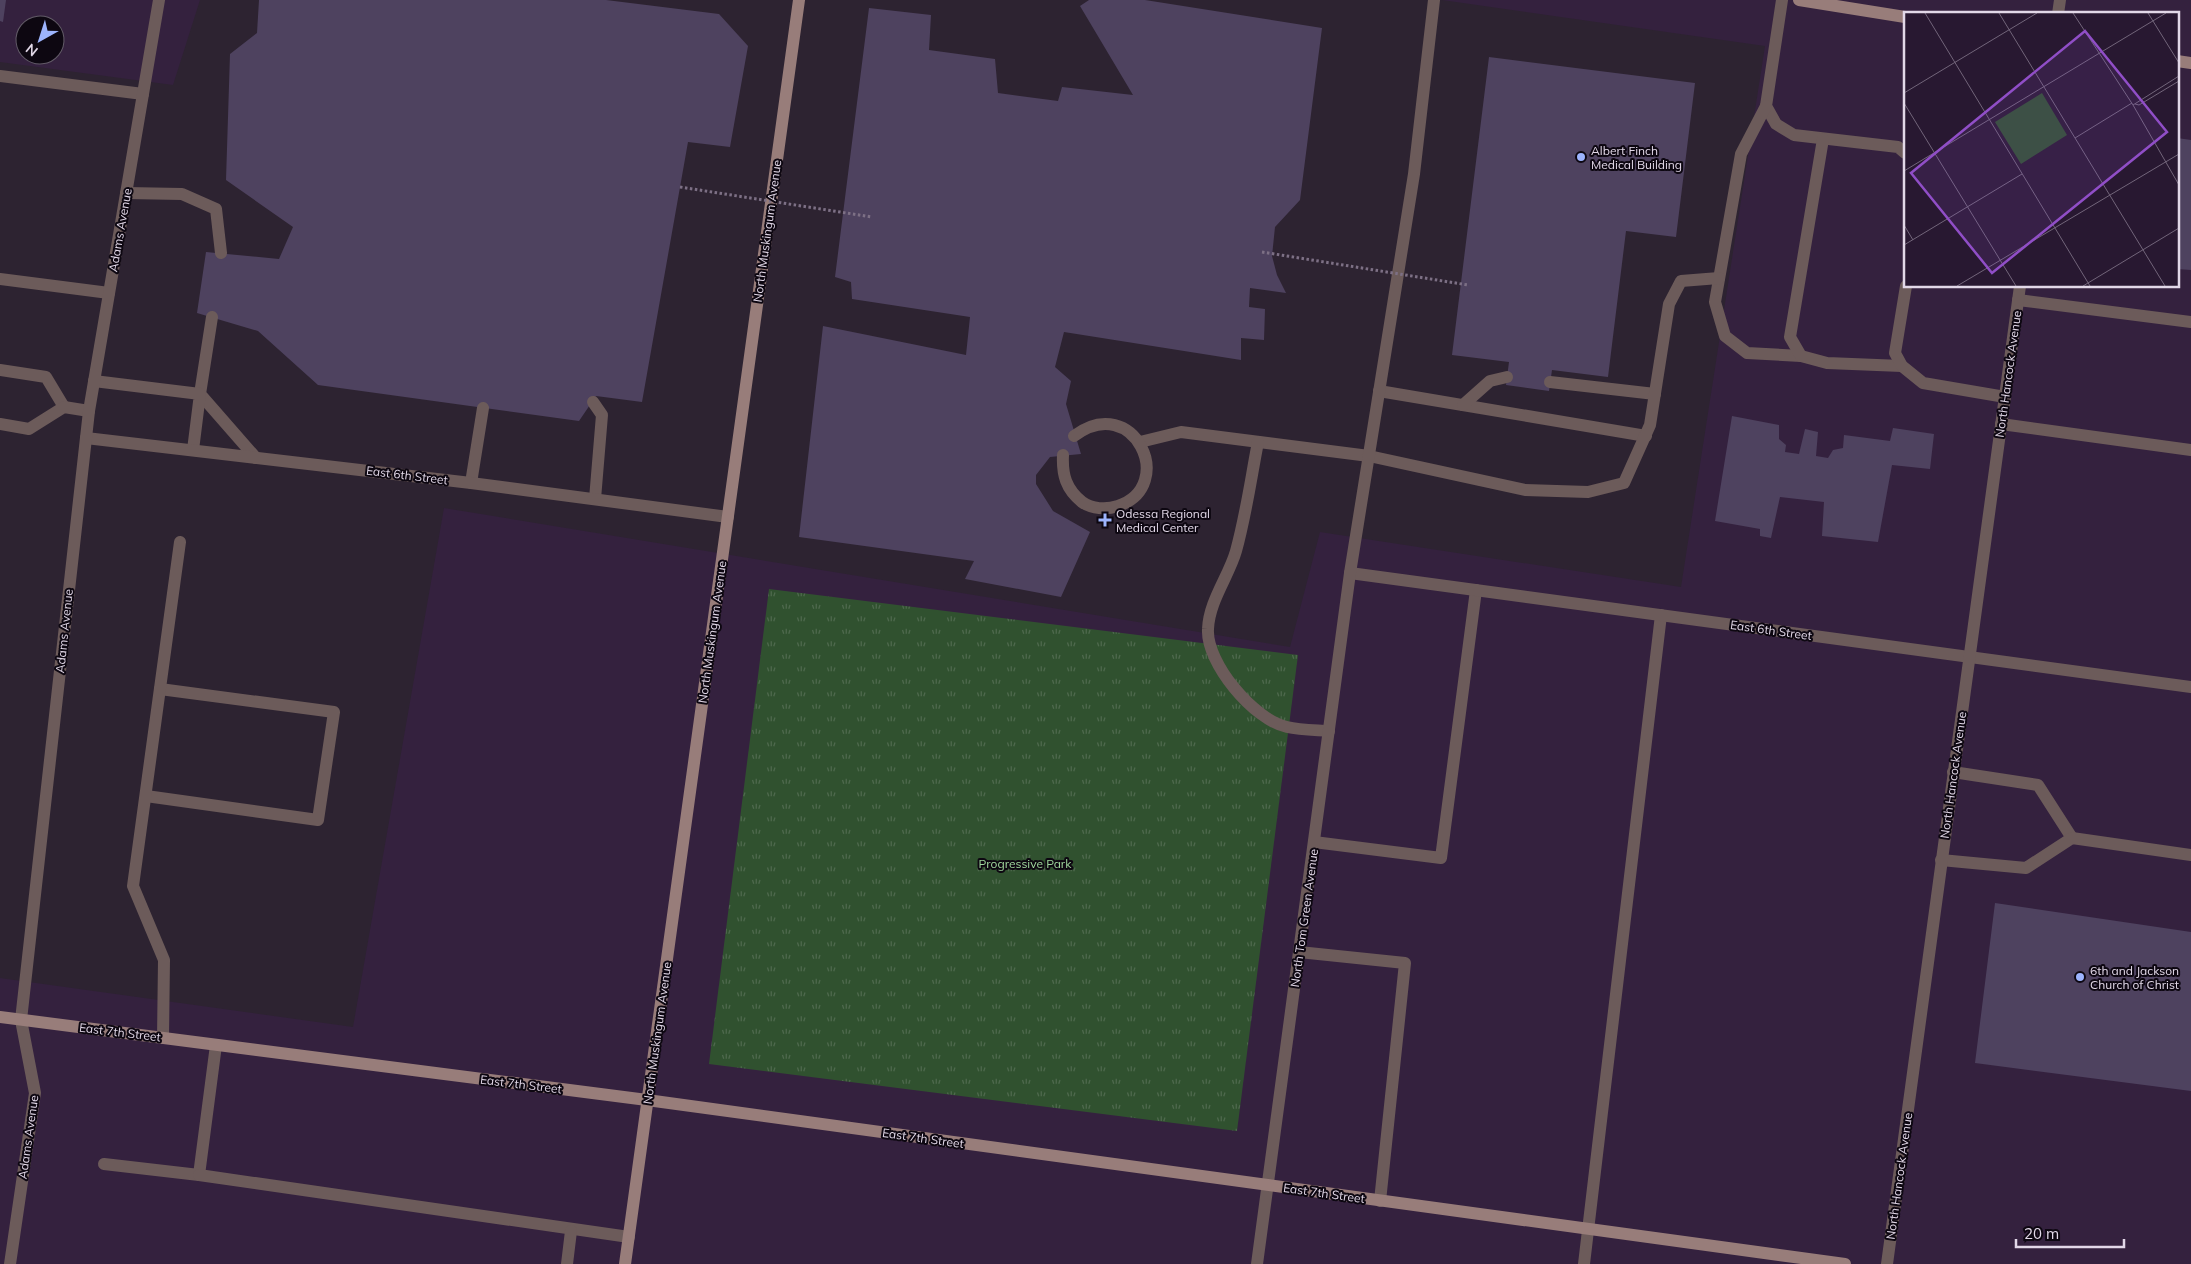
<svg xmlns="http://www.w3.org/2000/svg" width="2191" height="1264" font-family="Mulish,sans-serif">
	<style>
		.built { fill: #34213e; fill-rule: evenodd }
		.medical { fill: #2d2331 }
		.park { fill: url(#park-tufts) }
		.building { fill: #4e425f }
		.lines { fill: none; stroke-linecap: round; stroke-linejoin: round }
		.lane { stroke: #6c5b5a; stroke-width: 12 }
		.street { stroke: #6c5b5a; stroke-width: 12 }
		.secondary { stroke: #987d7a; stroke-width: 12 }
		.path-bridge { stroke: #7d7085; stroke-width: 3; stroke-dasharray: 2.5 2.5; stroke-linecap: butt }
		.poi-dot { fill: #9db4fd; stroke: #0d0711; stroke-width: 2 }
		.labels { text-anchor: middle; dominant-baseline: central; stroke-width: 4; stroke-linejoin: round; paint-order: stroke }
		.poi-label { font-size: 12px; fill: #e2d8e8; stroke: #0d0711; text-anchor: start }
		.street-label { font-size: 12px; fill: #e2d8e8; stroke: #0d0711 }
		.park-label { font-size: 12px; fill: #a0d89d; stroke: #0d0711 }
		.inset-road { fill: none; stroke: #72657a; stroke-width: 1 }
		.view { fill: #904ec7; fill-opacity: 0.15; stroke: #904ec7; stroke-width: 2.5 }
		.inset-edge { fill: none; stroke: #e2d8e8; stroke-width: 2.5 }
	</style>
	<defs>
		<pattern id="park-tufts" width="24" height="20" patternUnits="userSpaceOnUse" patternTransform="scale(1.25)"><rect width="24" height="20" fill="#30512f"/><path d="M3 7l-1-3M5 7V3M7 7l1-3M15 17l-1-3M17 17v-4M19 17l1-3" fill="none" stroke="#4e694d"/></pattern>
	</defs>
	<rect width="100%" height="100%" fill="#281831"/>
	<!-- built -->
	<path class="built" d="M 0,0 L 2191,0 L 2191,1264 L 0,1264 ZM 1905,14 L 2177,14 L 2177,286 L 1905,286 ZM 25,25 L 55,25 L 55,55 L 25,55 Z"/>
	<!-- medical -->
	<path class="medical" d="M 200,0 L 1442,0 L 1765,46 L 1681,587 L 1320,532 L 1290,647 L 444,508 L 353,1027 L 0,978 L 0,62 L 173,85 Z"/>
	<!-- park -->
	<path class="park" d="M 769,589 L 1298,655 L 1237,1131 L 709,1064 Z"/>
	<!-- building -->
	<g class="building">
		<path d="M 0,0 L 6,0 L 3,22 L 0,21 Z"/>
		<path d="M 259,0 L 606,0 L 719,14 L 748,46 L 730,147 L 688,142 L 642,402 L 596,396 L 579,421 L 318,385 L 258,331 L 197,313 L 206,252 L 279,259 L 293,227 L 226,180 L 230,54 L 257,33 Z"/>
		<path d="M 1089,0 L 1145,0 L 1322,28 L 1300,200 L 1275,227 L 1272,256 L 1277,275 L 1286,293 L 1250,288 L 1249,307 L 1265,309 L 1264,340 L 1241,338 L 1241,360 L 1064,332 L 1055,367 L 1071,381 L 1066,404 L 1081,454 L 1050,457 L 1036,475 L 1036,484 L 1053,511 L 1090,532 L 1061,597 L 965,579 L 974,561 L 799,537 L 823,326 L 966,355 L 970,317 L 852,299 L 851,282 L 835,277 L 869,8 L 931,15 L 929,50 L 995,59 L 998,93 L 1058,101 L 1062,87 L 1133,95 L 1080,6 Z"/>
		<path d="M 1489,57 L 1695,83 L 1676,237 L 1626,231 L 1608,377 L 1552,370 L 1549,391 L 1506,385 L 1509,362 L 1452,355 Z"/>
		<path d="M 2177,138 L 2191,140 L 2191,270 L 2177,269 Z"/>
		<path d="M 1732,416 L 1779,425 L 1779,439 L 1786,445 L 1785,452 L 1799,454 L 1805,429 L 1818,432 L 1816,456 L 1828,458 L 1833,450 L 1843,448 L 1844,435 L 1890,441 L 1893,428 L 1934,434 L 1930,469 L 1892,465 L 1878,542 L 1822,536 L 1824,502 L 1780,497 L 1771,538 L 1760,536 L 1760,529 L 1715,521 Z"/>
		<path d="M 1995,903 L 2191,932 L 2191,1091 L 1975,1063 Z"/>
	</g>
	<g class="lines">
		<!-- lane -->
		<g class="lane">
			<path d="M 1782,0 L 1766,106 L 1776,124 L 1794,135 L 1898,147 L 1905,153"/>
			<path d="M 0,76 L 143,94"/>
			<path d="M 1766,106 L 1741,154 L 1715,302 L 1725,336 L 1747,353 L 1801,356"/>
			<path d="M 1823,139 L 1790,337 L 1801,356 L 1827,363 L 1902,366"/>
			<path d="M 126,193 L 182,194 L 216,209 L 221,253"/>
			<path d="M 0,279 L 109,293"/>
			<path d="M 1906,286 L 1895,353 L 1902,366 L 1923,383 L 2005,397"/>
			<path d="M 2018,300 L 2191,322"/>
			<path d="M 212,317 L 200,394 L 256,458"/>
			<path d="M 94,381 L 200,394 L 193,450"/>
			<path d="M 1550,382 L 1655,394"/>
			<path d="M 1379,391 L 1646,436"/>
			<path d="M 593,402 L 602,415 L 595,499"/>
			<path d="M 1463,405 L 1490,381 L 1507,377"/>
			<path d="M 2001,424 L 2191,450"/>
			<path d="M 1140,442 L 1181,432 L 1369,456 L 1525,490 L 1588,492 L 1624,483 L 1650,425 L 1669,304 L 1681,281 L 1719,278"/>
			<path d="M 1258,442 C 1251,478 1246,515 1236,551 C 1229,576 1209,601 1208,629 C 1206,663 1254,720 1287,727 C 1300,730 1315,730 1329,731"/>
			<path d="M 1063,455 C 1062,475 1066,489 1082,502 C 1092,509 1106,510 1118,506 C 1178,486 1134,391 1074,436"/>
			<path d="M 471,483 L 483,408"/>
			<path d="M 1953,772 L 2038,785 L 2072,838"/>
			<path d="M 146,796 L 318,820 L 334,712 L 160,689"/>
			<path d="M 1314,842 L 1441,858 L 1476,590"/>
			<path d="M 1941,860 L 2026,868 L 2072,838 L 2191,855"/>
			<path d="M 1299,952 L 1405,963 L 1380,1201"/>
			<path d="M 163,1038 L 164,960 L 133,886 L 180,542"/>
			<path d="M 104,1164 L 199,1175 L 216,1045"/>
			<path d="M 199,1175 L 629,1237"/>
			<path d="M 567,1264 L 571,1231"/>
			<path d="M 1584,1264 L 1661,615"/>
		</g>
		<!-- street -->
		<g class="street">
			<path d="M 2058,14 L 2060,0"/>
			<path d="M 0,370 L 46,377 L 64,407"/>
			<path d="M 0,424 L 29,429 L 64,407 L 89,411"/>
			<path d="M 86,438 L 471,483 L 728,517"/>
			<path d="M 1350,573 L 2191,687"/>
			<path d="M 10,1264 L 35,1093 L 21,1020 L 89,411 L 159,0"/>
			<path d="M 1257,1264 L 1350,573 L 1414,174 L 1434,0"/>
			<path d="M 1887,1264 L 2020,286"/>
		</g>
		<!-- secondary -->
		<g class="secondary">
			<path d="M 1799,0 L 1905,17"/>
			<path d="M 2177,61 L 2191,63"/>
			<path d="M 0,1017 L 647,1100 L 1845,1264"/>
			<path d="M 625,1264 L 799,0"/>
		</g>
		<!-- path-bridge -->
		<g class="path-bridge">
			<path d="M 680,187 L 872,217"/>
			<path d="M 1262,252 L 1468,285"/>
		</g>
	</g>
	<!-- markers -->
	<g class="poi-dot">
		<circle cx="1581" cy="157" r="5"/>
		<path d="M1102.5 512.5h5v5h5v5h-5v5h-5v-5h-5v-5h5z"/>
		<circle cx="2080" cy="977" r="5"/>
	</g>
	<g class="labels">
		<!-- poi labels -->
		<g class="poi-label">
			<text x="1591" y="150">Albert Finch<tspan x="1591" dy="14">Medical Building</tspan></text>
			<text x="1116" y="513">Odessa Regional<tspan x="1116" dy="14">Medical Center</tspan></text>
			<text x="2090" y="970">6th and Jackson<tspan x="2090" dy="14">Church of Christ</tspan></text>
		</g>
		<!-- street labels -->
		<g class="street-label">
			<text transform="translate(120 230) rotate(-80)">Adams Avenue</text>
			<text transform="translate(767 231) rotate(-82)">North Muskingum Avenue</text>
			<text transform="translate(2008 374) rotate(-82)">North Hancock Avenue</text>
			<text transform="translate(407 475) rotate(7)">East 6th Street</text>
			<text transform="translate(1771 630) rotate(8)">East 6th Street</text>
			<text transform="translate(64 631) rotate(-84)">Adams Avenue</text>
			<text transform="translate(712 632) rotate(-82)">North Muskingum Avenue</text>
			<text transform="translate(1953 775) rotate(-82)">North Hancock Avenue</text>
			<text transform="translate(1304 918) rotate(-82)">North Tom Green Avenue</text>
			<text transform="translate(120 1032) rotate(7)">East 7th Street</text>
			<text transform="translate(657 1033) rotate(-82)">North Muskingum Avenue</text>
			<text transform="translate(521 1084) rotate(7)">East 7th Street</text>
			<text transform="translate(28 1137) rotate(-82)">Adams Avenue</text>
			<text transform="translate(923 1138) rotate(8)">East 7th Street</text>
			<text transform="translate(1899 1176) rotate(-82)">North Hancock Avenue</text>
			<text transform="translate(1324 1193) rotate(8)">East 7th Street</text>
		</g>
		<!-- park labels -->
		<g class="park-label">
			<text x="1025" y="863">Progressive Park</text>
		</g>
	</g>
	<!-- overview -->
	<g transform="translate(1904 12)">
		<rect width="275" height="275" fill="#281831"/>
		<path d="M 138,81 L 163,123 L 117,152 L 91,110 Z" fill="#30512f"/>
		<path class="inset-road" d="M 21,1 L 186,274M 95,1 L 261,274M 169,1 L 229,93 L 275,173M 244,1 L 275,51M 0,81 L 133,1M 0,91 L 112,274M 231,92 L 235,93 L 275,69M 229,93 L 275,64M 171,126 L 228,91M 0,159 L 262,1M 0,213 L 9,228M 0,233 L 118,162M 53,274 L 275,142M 179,274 L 275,216"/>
		<path class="view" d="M 181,19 L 263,120 L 88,261 L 7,161 Z"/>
		<rect width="275" height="275" class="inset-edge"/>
	</g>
	<!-- north arrow -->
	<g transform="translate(40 40) rotate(219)"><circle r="24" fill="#0d0711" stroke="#625b67"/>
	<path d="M0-4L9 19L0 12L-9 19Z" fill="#9db4fd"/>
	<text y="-8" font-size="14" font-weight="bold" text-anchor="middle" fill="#e2d8e8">N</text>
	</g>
	<!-- scale -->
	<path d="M2016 1239v8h108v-8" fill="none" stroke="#e2d8e8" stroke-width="2.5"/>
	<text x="2024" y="1239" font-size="15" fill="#e2d8e8" stroke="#0d0711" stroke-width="4" paint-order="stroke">20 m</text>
</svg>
